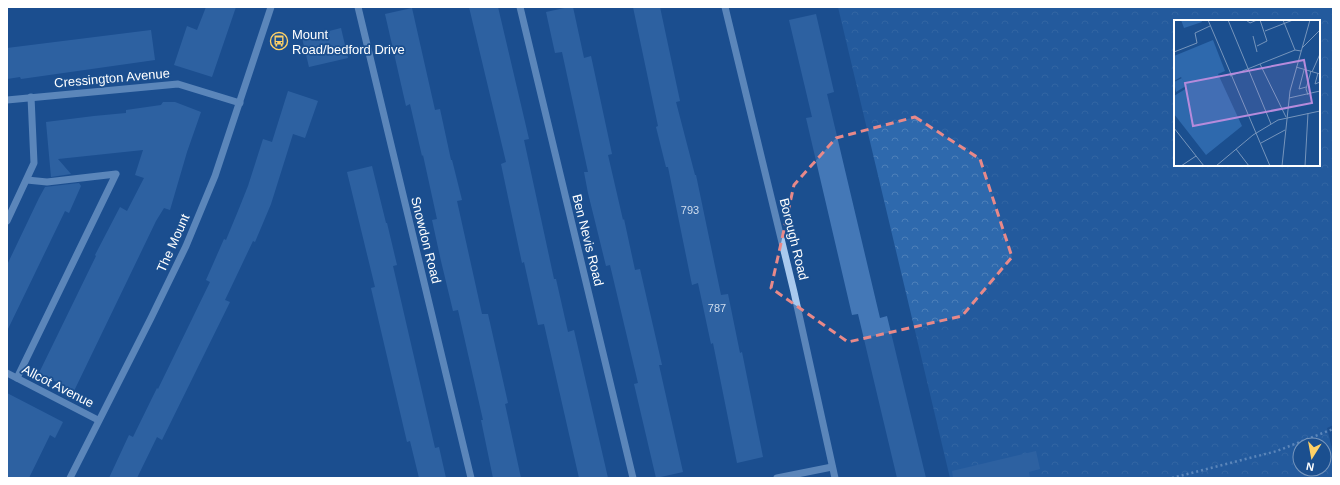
<svg xmlns="http://www.w3.org/2000/svg" width="1340" height="485" font-family="Helvetica,sans-serif">
	<style>
		.forest { fill: url(#forest-crowns); fill-rule: evenodd }
		.building { fill: #4478b7 }
		.lines { fill: none; stroke-linecap: round; stroke-linejoin: round }
		.path { stroke: #a9c9ee; stroke-width: 2.5; stroke-dasharray: 2 3; stroke-linecap: butt }
		.minor { stroke: #a9c9ee; stroke-width: 7 }
		.marked { fill: none; stroke: #e88989; stroke-width: 3; stroke-dasharray: 8 5; stroke-linejoin: round }
		.labels { text-anchor: middle; dominant-baseline: central; stroke-width: 3.5; stroke-linejoin: round; paint-order: stroke }
		.number-label { font-size: 11px; fill: #d0dded }
		.poi-label { font-size: 13px; fill: #fff; stroke: #1b4f8f; text-anchor: start }
		.street-label { font-size: 13px; fill: #fff; stroke: #1b4f8f }
		.inset-road { fill: none; stroke: #7695bc; stroke-width: 1 }
		.view { fill: #b68bdc; fill-opacity: 0.15; stroke: #b68bdc; stroke-width: 2 }
		.inset-edge { fill: none; stroke: #fff; stroke-width: 2 }
	</style>
	<defs>
		<pattern id="forest-crowns" width="20" height="18" patternUnits="userSpaceOnUse"><rect width="20" height="18" fill="#2e69ad"/><path d="M2 6a3 3 0 1 1 6 0M12 15a3 3 0 1 1 6 0" fill="none" stroke="#4d80b9"/></pattern>
	</defs>
	<rect width="100%" height="100%" fill="#1b4f8f"/>
	<!-- forest -->
	<path class="forest" d="M 838,7 L 1333,7 L 1333,425 L 1327,428 L 1333,453 L 1333,478 L 950,478 ZM 1175,21 L 1319,21 L 1319,165 L 1175,165 ZM 1300,445 L 1324,445 L 1324,469 L 1300,469 Z"/>
	<!-- building -->
	<g class="building">
		<path d="M 206,7 L 236,7 L 212,77 L 174,65 L 187,26 L 197,30 Z"/>
		<path d="M 469,7 L 498,7 L 529,139 L 524,140 L 554,279 L 556,279 L 568,332 L 574,330 L 608,478 L 579,478 L 544,324 L 538,325 L 524,262 L 522,263 L 501,164 L 506,162 Z"/>
		<path d="M 569,7 L 573,7 L 584,58 L 591,56 L 612,154 L 608,155 L 623,220 L 624,219 L 635,270 L 640,269 L 662,365 L 659,365 L 683,472 L 656,478 L 634,384 L 638,383 L 610,265 L 606,266 L 588,193 L 584,172 L 588,172 L 562,52 L 555,53 L 546,12 Z"/>
		<path d="M 633,7 L 660,7 L 680,101 L 676,102 L 695,175 L 696,175 L 721,295 L 728,294 L 740,353 L 742,352 L 763,457 L 737,463 L 713,343 L 711,344 L 698,283 L 692,285 L 668,167 L 666,167 L 656,127 L 658,126 Z"/>
		<path d="M 412,8 L 435,110 L 440,109 L 451,160 L 452,160 L 462,200 L 457,201 L 482,314 L 488,314 L 508,403 L 505,404 L 521,478 L 493,478 L 481,420 L 483,420 L 458,310 L 453,311 L 441,261 L 432,220 L 437,219 L 423,155 L 422,156 L 410,104 L 406,106 L 385,14 Z"/>
		<path d="M 816,14 L 834,92 L 827,94 L 880,318 L 887,316 L 926,478 L 897,478 L 858,314 L 852,315 L 806,118 L 812,117 L 789,20 Z"/>
		<path d="M 341,28 L 348,58 L 309,67 L 302,38 Z"/>
		<path d="M 151,30 L 155,60 L 21,79 L 20,77 L 7,79 L 7,48 Z"/>
		<path d="M 288,91 L 318,101 L 305,138 L 293,134 L 271,204 L 255,242 L 253,241 L 225,300 L 230,302 L 162,440 L 157,437 L 137,478 L 109,478 L 129,435 L 133,437 L 157,388 L 158,389 L 210,282 L 206,280 L 224,239 L 226,240 L 238,211 L 248,186 L 263,139 L 272,142 Z"/>
		<path d="M 163,102 L 175,102 L 201,112 L 187,152 L 170,210 L 164,208 L 156,221 L 74,391 L 39,373 L 96,256 L 95,255 L 120,207 L 127,211 L 144,178 L 135,175 L 143,150 L 58,159 L 71,174 L 51,177 L 46,122 L 94,116 L 126,113 L 126,110 L 161,105 Z"/>
		<path d="M 372,166 L 386,223 L 387,223 L 397,265 L 393,266 L 435,448 L 439,447 L 446,478 L 419,478 L 410,441 L 407,442 L 371,288 L 375,287 L 347,172 Z"/>
		<path d="M 79,183 L 81,186 L 69,213 L 65,211 L 7,331 L 7,265 L 39,198 L 45,187 Z"/>
		<path d="M 7,393 L 63,422 L 55,438 L 50,435 L 29,478 L 7,478 Z"/>
		<path d="M 1036,451 L 1040,469 L 1029,472 L 1030,478 L 953,478 L 952,471 Z"/>
	</g>
	<g class="lines">
		<!-- path -->
		<path class="path" d="M 1172,478 L 1277,451 L 1333,429"/>
		<!-- minor -->
		<g class="minor">
			<path d="M 358,7 L 471,478"/>
			<path d="M 520,7 L 633,478"/>
			<path d="M 725,7 L 794,292 L 835,478"/>
			<path d="M 7,100 L 178,84 L 240,103"/>
			<path d="M 7,221 L 34,163 L 31,97"/>
			<path d="M 7,373 L 98,420"/>
			<path d="M 17,378 L 116,174 L 47,182 L 27,180"/>
			<path d="M 70,478 L 151,318 L 186,246 L 215,176 L 271,7"/>
			<path d="M 777,478 L 832,467"/>
		</g>
	</g>
	<!-- marked area -->
	<path d="M0 0H1340V485H0ZM 915,117 L 980,159 L 1012,257 L 962,316 L 848,342 L 771,288 L 794,185 L 836,138 Z" fill="#1b4f8f" fill-opacity=".55" fill-rule="evenodd"/>
	<path class="marked" d="M 915,117 L 980,159 L 1012,257 L 962,316 L 848,342 L 771,288 L 794,185 L 836,138 Z"/>
	<!-- icons -->
	<defs>
		<g id="bus-ring" transform="scale(0.9)"><circle r="9.5" fill="#1b4f8f" stroke="#ffd166" stroke-width="1.5"/><path d="M-5-6H5V4H4V6H2V4H-2V6H-4V4H-5ZM-3.5-4V0h7V-4ZM-3.5 1.2v1.5H-2V1.2ZM2 1.2v1.5H3.5V1.2Z" fill="#ffd166"/></g>
	</defs>
	<g fill-rule="evenodd">
		<use href="#bus-ring" x="279" y="41"/>
	</g>
	<g class="labels">
		<!-- number labels -->
		<g class="number-label">
			<text x="690" y="210">793</text>
			<text x="717" y="308">787</text>
		</g>
		<!-- poi labels -->
		<g class="poi-label">
			<text x="292" y="34">Mount<tspan x="292" dy="15">Road/bedford Drive</tspan></text>
		</g>
		<!-- street labels -->
		<g class="street-label">
			<text transform="translate(112 78) rotate(-5)">Cressington Avenue</text>
			<text transform="translate(794 239) rotate(76)">Borough Road</text>
			<text transform="translate(426 240) rotate(76)">Snowdon Road</text>
			<text transform="translate(588 240) rotate(76)">Ben Nevis Road</text>
			<text transform="translate(173 243) rotate(-66)">The Mount</text>
			<text transform="translate(58 386) rotate(27)">Allcot Avenue</text>
		</g>
	</g>
	<!-- overview -->
	<g transform="translate(1174 20)">
		<rect width="146" height="146" fill="#1b4f8f"/>
		<path d="M 39,20 L 51,51 L 44,54 L 68,106 L 32,135 L 0,94 L 0,76 L 13,68 L 7,57 L 0,61 L 0,36 Z" fill="#2e69ad"/>
		<path d="M 7,0 L 27,0 L 28,2 L 10,8 ZM 8,58 L 12,66 L 2,72 L 0,62 Z" fill="#2e69ad"/>
		<path class="inset-road" d="M 34,0 L 96,146M 54,0 L 97,104M 72,0 L 76,3 L 83,0M 109,0 L 121,30M 91,11 L 119,0M 79,16 L 83,32M 83,26 L 93,21 L 86,0M 128,28 L 146,10M 0,32 L 23,23 L 21,13 L 36,6M 86,44 L 112,97M 122,47 L 146,54M 130,50 L 125,69 L 132,67M 138,52 L 146,34M 144,53 L 141,64 L 146,62M 56,56 L 121,30 L 127,31M 134,75 L 132,69 L 137,51M 115,78 L 146,71M 0,108 L 30,146M 87,123 L 111,110M 62,129 L 75,146M 7,146 L 22,136M 42,146 L 79,115 L 104,100 L 146,91M 108,146 L 116,71 L 136,0M 131,146 L 134,93"/>
		<path class="view" d="M 130,40 L 138,83 L 19,106 L 11,63 Z"/>
		<rect width="146" height="146" class="inset-edge"/>
	</g>
	<!-- border -->
	<rect width="1340" height="485" fill="none" stroke="#ffffff" stroke-width="16"/>
	<!-- north arrow -->
	<g transform="translate(1312 457) rotate(191)"><circle r="19" fill="#1b4f8f" stroke="#7695bc"/>
	<path d="M0-3L7 15L0 10L-7 15Z" fill="#ffd166"/>
	<text y="-6" font-size="11" font-weight="bold" text-anchor="middle" fill="#ffffff">N</text>
	</g>
</svg>
